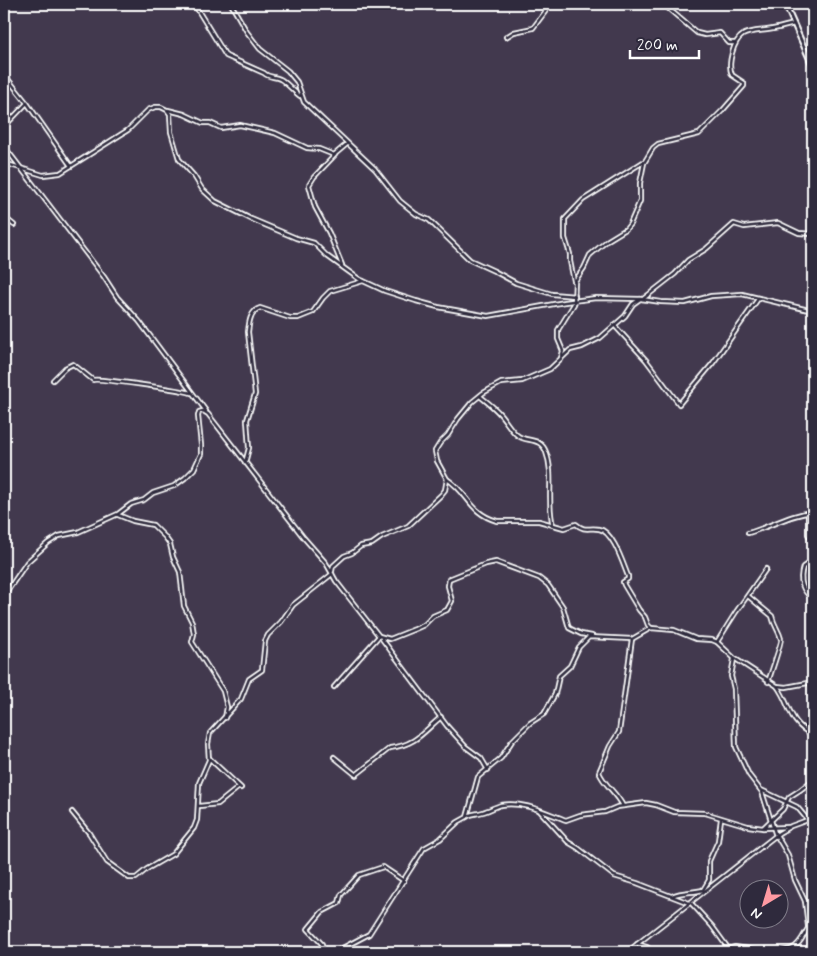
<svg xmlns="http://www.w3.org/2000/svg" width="817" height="956" font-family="Mynerve,sans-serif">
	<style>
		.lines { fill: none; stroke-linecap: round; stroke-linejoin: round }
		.minor-casing { stroke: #fff; stroke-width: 6 }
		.tertiary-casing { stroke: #fff; stroke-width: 7 }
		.minor { stroke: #2f2a3d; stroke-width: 2.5 }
		.tertiary { stroke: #2f2a3d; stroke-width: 3 }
	</style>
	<rect width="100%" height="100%" fill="#42394e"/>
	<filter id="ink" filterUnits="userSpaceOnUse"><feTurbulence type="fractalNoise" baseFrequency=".02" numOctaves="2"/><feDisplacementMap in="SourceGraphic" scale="10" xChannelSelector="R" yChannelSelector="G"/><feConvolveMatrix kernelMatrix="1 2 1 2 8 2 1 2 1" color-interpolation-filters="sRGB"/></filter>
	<g filter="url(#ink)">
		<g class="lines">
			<!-- minor casing -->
			<g class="minor-casing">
				<g id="minor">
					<path d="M 194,4 L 226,56 L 264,73 C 269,78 274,76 280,79 C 285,81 294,92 300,96"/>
					<path d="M 231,4 L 247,32 L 260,49 L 288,71 L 297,82 L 304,102 L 375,169 L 400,201 L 416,214 L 429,220 L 470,260 L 494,271 L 516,283 L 552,294 L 575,296"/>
					<path d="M 663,4 L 697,33 L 705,35 L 720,33 L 729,43 L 735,43"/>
					<path d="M 506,37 L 514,32 L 533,28 L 551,4"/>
					<path d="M 4,74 L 27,103 L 71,166"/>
					<path d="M 168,110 L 184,114 L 203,123 L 210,123 L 221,128 L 240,125 L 275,133 L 307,148 L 319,149 L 334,155 L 347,144"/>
					<path d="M 4,127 L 27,103"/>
					<path d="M 4,146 L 104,277 L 117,297 L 139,321 L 206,411"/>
					<path d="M 335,155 L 314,177 L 309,185 L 315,207 L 329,233 L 342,265"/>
					<path d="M 4,163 L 43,175 L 60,173 L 128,130 L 148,110 L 155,107 L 161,107 L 167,110 L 170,114 L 171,132 L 179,159 L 194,176 L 202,189 L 215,201 L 251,219 L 296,238 L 314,243 L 327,256 L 359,279 L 385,291 L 416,301 L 438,307 L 488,316 L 565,302 L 596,298 L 641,299 L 661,302 L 685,303 L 711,296 L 742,294 L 813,311"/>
					<path d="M 4,217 L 14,225"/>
					<path d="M 574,281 L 570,261 L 570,254 L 565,238 L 565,219 L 583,200 L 643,162"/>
					<path d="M 643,299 L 675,274 L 688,260 L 706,249 L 734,224 L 744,227 L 778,223 L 799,233 L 813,234"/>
					<path d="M 614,325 L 646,360 L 679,404 L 713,363 L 758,299"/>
					<path d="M 561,358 L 563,351 L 558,339 L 558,330 L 574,304 L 575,281 L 584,268 L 590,255 L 608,240 L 626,229 L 630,224 L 640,201 L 640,183 L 644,163 L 653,148 L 658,144 L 699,134 L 723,110 L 744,86 L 744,83 L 732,75 C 729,67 730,61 732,53 C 738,31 748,32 767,30 C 776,29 785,26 794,24"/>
					<path d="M 53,380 L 65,368 L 73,364 L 93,380 C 98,378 183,390 191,393"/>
					<path d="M 480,396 C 487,402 494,407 500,414 C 506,421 511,430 517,435 C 526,443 540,436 546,452 C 555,475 546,501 553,525"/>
					<path d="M 245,463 L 249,448 L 247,420 L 255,394 L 248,332 C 249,323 250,311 260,308 L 290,318 L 298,318 L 313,312 L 323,298 L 330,291 L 363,281"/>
					<path d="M 447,479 C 469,493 469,513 497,521 L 539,521 L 564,528 L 576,524 C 585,532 589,527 599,529 C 613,531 623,564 628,576 L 628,579 L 623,582 L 624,585 L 639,610 L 645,617 L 648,625 L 651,628"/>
					<path d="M 808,512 L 808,534 L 813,543"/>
					<path d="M 118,515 L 133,521 L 153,525 L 165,537 L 170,544 L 173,557 L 180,572 L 184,606 L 192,622 L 194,634 L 192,642 L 223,691 L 227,707 L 225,718"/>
					<path d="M 748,533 C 770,527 790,514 813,512"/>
					<path d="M 813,560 L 803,567 C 799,580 802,591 813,599"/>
					<path d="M 332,571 L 333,566 L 344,556 L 352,553 L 361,546 L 372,544 L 382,537 L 408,526 L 441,495 L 445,490 L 447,479 L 437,461 L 435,451 L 440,443 L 448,435 L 458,419 L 472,402 L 483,393 L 501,383 L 522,381 L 550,369 L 570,350 L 582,347 L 600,338 L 625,316 L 633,304 L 640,299"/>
					<path d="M 4,596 L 27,562 L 48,543 L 59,536 L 78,532 L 118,514 L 131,504 L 144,500 L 153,493 L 174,486 L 185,478 L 194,469 L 201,454 L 201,445 L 198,416 L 199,412 L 203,411 L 208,414 L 304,538 L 326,563 L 336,581 L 379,636 L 390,639 L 415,629 L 424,625 L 433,616 L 447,610 L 452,601 L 448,586 L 449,579 L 486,564 L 496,562 L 539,578 L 548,585 L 563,607 L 569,628 L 581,634 L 592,636"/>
					<path d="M 748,596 L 772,616 C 774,626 779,630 781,639 C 782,641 770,676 768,682"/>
					<path d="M 382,639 L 447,726 L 466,747 L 481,758 L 488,770"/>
					<path d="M 717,642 L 736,612 L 766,569"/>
					<path d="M 734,659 L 731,676 L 734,689 L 736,747 L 749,775 L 762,792 L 775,833 L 788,855 L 795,880 L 805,901 L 808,926 L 813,940"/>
					<path d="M 777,686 C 791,705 788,723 813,735"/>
					<path d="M 334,687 L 379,636"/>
					<path d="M 334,757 L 356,775 L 390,748 C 416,745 423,732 441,717"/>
					<path d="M 209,758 L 241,788"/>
					<path d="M 761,790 L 797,807 L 807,819"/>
					<path d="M 199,806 L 218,804 L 239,787"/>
					<path d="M 623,806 C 617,793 604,785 599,772 L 610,746 L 619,732 L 632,639"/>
					<path d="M 539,810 L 568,842 L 578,848 L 614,876 L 637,883 L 689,903"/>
					<path d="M 72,812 L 89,833 L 107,862 L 129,878 L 136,878 L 147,869 L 173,854 L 194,828 L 197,820 L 199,783 L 209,760 L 208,744 L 210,733 L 241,699 L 249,679 L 262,670 L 265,641 L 268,635 L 281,622 L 293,605 L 332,574"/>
					<path d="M 468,816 C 473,813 477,814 483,812 C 489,810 495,807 501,805 C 524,801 546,813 566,820 L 580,815 L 605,812 L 617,807 L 646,803 L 656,805 L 674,812 L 705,813 L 748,826 L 763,828 L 789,827"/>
					<path d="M 763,828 L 783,809 L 789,797 L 800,790 L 813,780"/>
					<path d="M 703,890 L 709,880 L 709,861 L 718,841 L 721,819"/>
					<path d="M 672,896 C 683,891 692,893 703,890"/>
					<path d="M 805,901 L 813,904"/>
					<path d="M 691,903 L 712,926 L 728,948"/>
					<path d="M 637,944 L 647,947 L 653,952"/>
					<path d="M 323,952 L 322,944 L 308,929 L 322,912 L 339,903 L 341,895 L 359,875 L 383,867 L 404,881"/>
					<path d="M 335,952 L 369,934 L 424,848 L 440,839 L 458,822 L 467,817 L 478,777 L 501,758 L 512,741 L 530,723 L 544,714 L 555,694 L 559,676 L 570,666 L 579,647 L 589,637 L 632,639 L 651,628 L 674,630 L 696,639 L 712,640 L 717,642 L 734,658 L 777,686 L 786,687 L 813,682"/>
					<path d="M 627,952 L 779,833 L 791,826 L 813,818"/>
					<path d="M 714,952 L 735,947 L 767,952"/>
					<path d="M 773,952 C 779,951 787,951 793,948 C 803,943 805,929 813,922"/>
				</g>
			</g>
			<!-- tertiary casing -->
			<g class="tertiary-casing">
				<path id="tertiary" d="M 785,4 L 813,67"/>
			</g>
			<!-- minor -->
			<use href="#minor" class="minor"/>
			<!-- tertiary -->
			<use href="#tertiary" class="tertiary"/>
		</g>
	</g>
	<!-- margin -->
	<rect width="817" height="956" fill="none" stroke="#2f2a3d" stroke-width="20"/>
	<rect x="10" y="10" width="797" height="936" fill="none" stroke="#fff" stroke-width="2" filter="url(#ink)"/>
	<!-- north arrow -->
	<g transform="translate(764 904) rotate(218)"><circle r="24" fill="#2f2a3d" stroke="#827f8b"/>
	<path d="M0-4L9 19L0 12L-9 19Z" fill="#ff9aa2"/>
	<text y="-8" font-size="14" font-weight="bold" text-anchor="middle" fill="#ffffff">N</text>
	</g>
	<!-- scale -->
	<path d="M630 50v8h69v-8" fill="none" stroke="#ffffff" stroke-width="2.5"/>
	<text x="637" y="50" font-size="15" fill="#ffffff" stroke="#2f2a3d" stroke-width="4" paint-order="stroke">200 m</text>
</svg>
